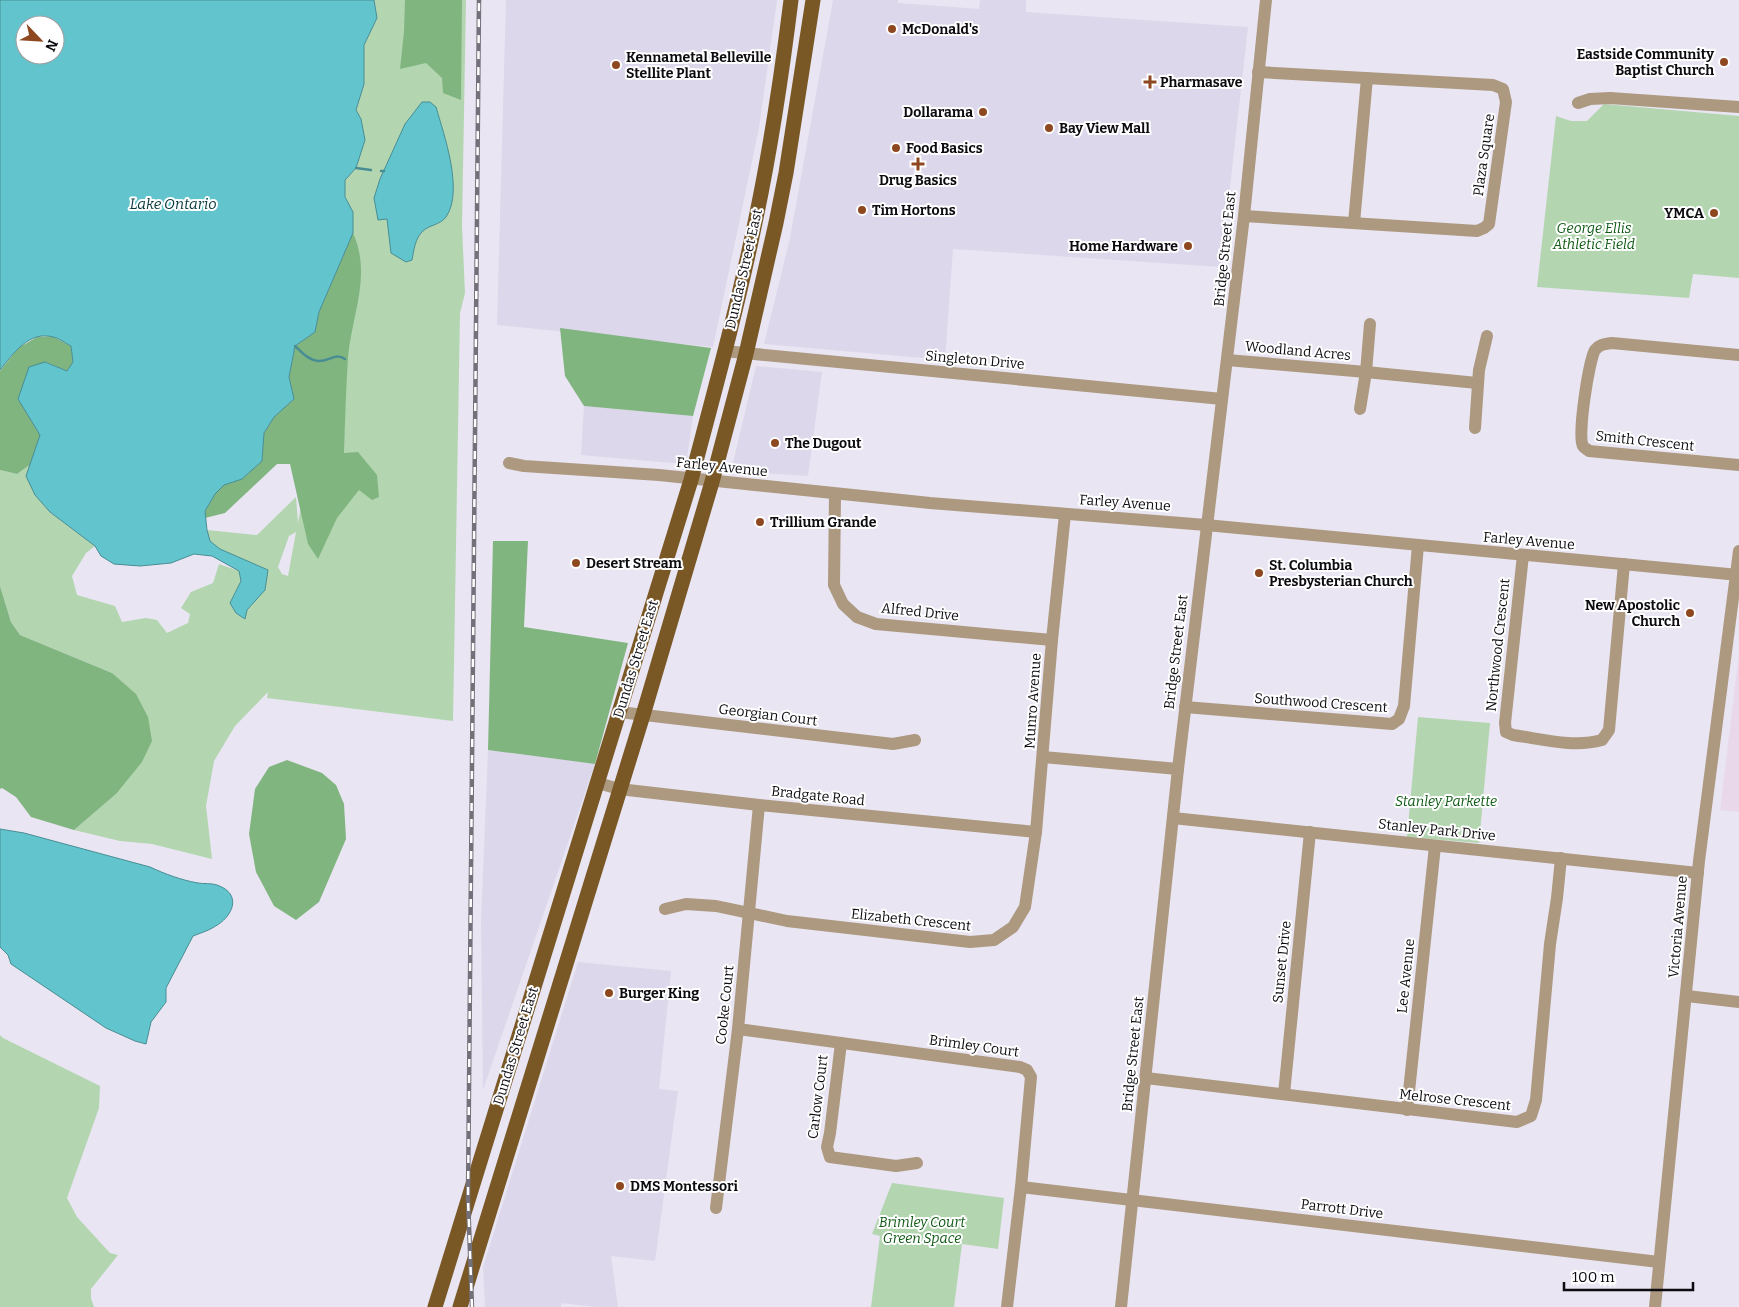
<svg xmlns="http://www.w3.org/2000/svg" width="1739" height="1307" font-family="Bitter,serif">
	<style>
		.built { fill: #ddd7eb }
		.education { fill: #e9d8e9 }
		.green { fill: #b3d6b1; fill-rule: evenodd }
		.forest { fill: #81b580 }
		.water { fill: #62c5cd; stroke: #488d94; fill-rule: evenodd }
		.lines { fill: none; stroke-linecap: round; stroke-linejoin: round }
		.stream { stroke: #488d94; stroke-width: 2.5 }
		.minor { stroke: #ac9980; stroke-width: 12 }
		.major { stroke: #795826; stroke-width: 15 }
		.rail-casing { stroke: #737079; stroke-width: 4.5 }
		.rail { stroke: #fff; stroke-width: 2.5; stroke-dasharray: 8; stroke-linecap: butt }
		.poi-dot { fill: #8d4820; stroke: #fff; stroke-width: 2 }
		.labels { text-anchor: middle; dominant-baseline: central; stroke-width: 4; stroke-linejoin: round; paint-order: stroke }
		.poi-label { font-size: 14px; font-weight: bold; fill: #0d0b10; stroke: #fff; text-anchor: start }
		.street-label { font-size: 14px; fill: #0d0b10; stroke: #fff }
		.park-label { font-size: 14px; font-style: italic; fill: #0f5a15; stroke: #fff }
		.water-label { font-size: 15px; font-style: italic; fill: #07383c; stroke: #fff }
	</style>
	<rect width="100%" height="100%" fill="#e9e5f2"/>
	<!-- built -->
	<g class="built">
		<path d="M 506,0 L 777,0 L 759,128 L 713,347 L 497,325 Z"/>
		<path d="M 833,0 L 898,0 L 898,3 L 979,9 L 980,0 L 1026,0 L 1026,12 L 1248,27 L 1221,267 L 953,249 L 945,360 L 764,344 L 790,238 Z"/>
		<path d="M 756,366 L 822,372 L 808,476 L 731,471 Z"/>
		<path d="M 584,406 L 693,416 L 687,458 L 684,464 L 581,455 Z"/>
		<path d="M 488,750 L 595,764 L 483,1090 L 481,921 Z"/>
		<path d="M 578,962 L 671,971 L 659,1089 L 678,1091 L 655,1261 L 611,1256 L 618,1307 L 597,1307 L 561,1303 L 561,1307 L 485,1307 L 483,1267 Z"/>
	</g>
	<!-- education -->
	<path class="education" d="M 1739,655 L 1739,812 L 1720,810 Z"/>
	<!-- green -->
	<g class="green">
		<path d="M 374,0 L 466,0 L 462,226 L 465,293 L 460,313 L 453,721 L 267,698 L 268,692 L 235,726 L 214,761 L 206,806 L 212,859 L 152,844 L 120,841 L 74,830 L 116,794 L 112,673 L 20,635 L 11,622 L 0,586 L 0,470 L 17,474 L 31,464 L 26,476 L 50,512 L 95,546 L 86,553 L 72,576 L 77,595 L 115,606 L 122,622 L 146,618 L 157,620 L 167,633 L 188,623 L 190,614 L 181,608 L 191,592 L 213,583 L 219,564 L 239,571 L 241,581 L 230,603 L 246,611 L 265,590 L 268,570 L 220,549 L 210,541 L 207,530 L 257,535 L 296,497 L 298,523 L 353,212 L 345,197 L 345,180 L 356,168 L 361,119 L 356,110 L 364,84 L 364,45 L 377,18 ZM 296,532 L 288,576 L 282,574 L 278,567 L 289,536 Z"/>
		<path d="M 1604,104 L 1739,116 L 1739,278 L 1693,274 L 1689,298 L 1537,287 L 1556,116 L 1571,121 L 1587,121 Z"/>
		<path d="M 1418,717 L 1490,723 L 1479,843 L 1407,837 Z"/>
		<path d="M 0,1035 L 3,1038 L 100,1086 L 99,1108 L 67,1198 L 77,1217 L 110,1253 L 118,1255 L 91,1289 L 91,1298 L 94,1307 L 0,1307 Z"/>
		<path d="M 892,1183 L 1004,1198 L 998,1249 L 962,1244 L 954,1307 L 871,1307 L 880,1236 L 872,1234 Z"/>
	</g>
	<!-- forest -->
	<g class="forest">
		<path d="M 405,0 L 462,0 L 461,100 L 443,93 L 442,78 L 426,63 L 400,69 L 404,32 Z"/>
		<path d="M 353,233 C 372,275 352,314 348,357 C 346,389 345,421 344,453 L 358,452 L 377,475 L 379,497 L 372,500 L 359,490 L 337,518 L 318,559 L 308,544 L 290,464 L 277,464 L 225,513 L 205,518 L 205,511 L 215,494 L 224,485 L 242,479 L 262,461 L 264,433 L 274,417 L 294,399 L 289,377 L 295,346 L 315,332 L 319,312 Z"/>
		<path d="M 560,328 L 711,348 L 693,416 L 584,406 L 565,376 Z"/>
		<path d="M 52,336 L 71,346 L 73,362 L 67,371 L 46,362 L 18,399 L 40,435 L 31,464 L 17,474 L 0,470 L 0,371 L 18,348 L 37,337 Z"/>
		<path d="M 493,541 L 528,541 L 524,627 L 628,643 L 595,764 L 488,750 Z"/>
		<path d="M 0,586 L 11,622 L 20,635 L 112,673 L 136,694 L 148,717 L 152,741 L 142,762 L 116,794 L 74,830 L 31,817 L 16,797 L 2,788 L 0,789 Z"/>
		<path d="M 287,760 L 322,773 L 336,785 L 344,804 L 346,839 L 319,902 L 296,920 L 274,906 L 256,872 L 249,834 L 255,789 L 269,767 Z"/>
	</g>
	<!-- water -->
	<g class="water">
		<path d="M 0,0 L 374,0 L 377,18 L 364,45 L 364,84 L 356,110 L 361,119 L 365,140 L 356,168 L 345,180 L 345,197 L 353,212 L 353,233 L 319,312 L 315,332 L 295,346 L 289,377 L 294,399 L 274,417 L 264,433 L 262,461 L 242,479 L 224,485 L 215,494 L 205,511 L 207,530 L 210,541 L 220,549 L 268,570 L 265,590 L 247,610 L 245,619 L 236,613 L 230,603 L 241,581 L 239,571 L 212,556 L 194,554 L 171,563 L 140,566 L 114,564 L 101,556 L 95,546 L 50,512 L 35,495 L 26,476 L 40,435 L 18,399 L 29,367 L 45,362 L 67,371 L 73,362 L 71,346 C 65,343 59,338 53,337 C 29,330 12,355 0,370 ZM 25,25 L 55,25 L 55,55 L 25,55 Z"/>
		<path d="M 422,102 L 430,102 L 436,107 C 444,135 464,191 446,217 C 440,225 429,225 423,231 C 415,238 414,250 412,260 L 406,262 L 391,253 L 387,219 L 378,220 L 374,198 L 380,179 L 405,124 Z"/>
		<path d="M 0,829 L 24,833 L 150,867 C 165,874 181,880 198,883 C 204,884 211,883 217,885 C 243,894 233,917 214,927 C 208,931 200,933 193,936 L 166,988 L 166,1002 L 151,1022 L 146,1044 L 135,1041 L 106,1028 L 11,964 L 8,955 L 0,947 Z"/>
	</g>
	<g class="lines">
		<!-- stream -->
		<g class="stream">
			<path d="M 356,168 L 371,170"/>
			<path d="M 381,171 L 384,171"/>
			<path d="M 295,346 C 302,352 308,360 318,361 C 329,362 335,352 345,359"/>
		</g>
		<!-- minor -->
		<g class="minor">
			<path d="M 1578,103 L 1590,99 L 1610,98 L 1739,107"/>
			<path d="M 1244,216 L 1477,231 L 1484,228 L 1489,224 L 1506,102 L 1503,89 L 1493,85 L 1258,72"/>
			<path d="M 1354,223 L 1367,78"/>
			<path d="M 724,351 L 1222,399"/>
			<path d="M 1739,355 L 1612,343 C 1605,344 1600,344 1595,350 C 1589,360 1577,436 1583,446 C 1584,448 1587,449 1589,451 L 1739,465"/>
			<path d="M 1227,360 L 1366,372 L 1477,383"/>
			<path d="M 1360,409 L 1366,372 L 1370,324"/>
			<path d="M 1475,428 L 1479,370 L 1487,336"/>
			<path d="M 509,463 L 524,466 L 659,475 L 930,503 L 1206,525 L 1739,575"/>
			<path d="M 835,494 L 834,585 L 843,604 L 857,617 L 876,624 L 1052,640"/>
			<path d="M 1523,555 L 1505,723 L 1506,732 L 1513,735 C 1542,739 1574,748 1602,740 L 1609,730 L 1624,564"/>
			<path d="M 1185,707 L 1392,724 L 1399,719 L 1404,706 L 1418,545"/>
			<path d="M 619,712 L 893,744 L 915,740"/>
			<path d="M 1043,757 L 1178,769"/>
			<path d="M 598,783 L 619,789 L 759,805 L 1036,832"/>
			<path d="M 1173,818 L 1698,873"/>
			<path d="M 665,909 L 686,904 L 716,906 L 787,921 L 970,942 L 994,940 L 1013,927 L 1025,907 L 1036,832 L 1052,640 L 1065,514"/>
			<path d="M 1687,996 L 1739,1002"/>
			<path d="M 738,1029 L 1020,1067 L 1027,1070 L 1031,1077 L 1021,1187 L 1007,1307"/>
			<path d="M 841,1043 L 830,1133 L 827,1147 L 830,1157 L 896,1166 L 917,1163"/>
			<path d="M 1146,1078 L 1517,1122 L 1531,1116 L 1536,1100 L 1550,944 L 1557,898 L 1561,858"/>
			<path d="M 1284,1094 L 1310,832"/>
			<path d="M 1407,1110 L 1435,846"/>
			<path d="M 1021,1187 L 1659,1262"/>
			<path d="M 716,1208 L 738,1029 L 759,805"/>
			<path d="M 1121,1307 L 1178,769 L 1244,216 L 1266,0"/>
			<path d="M 1655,1307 L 1699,861 L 1739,551"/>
		</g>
		<!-- major -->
		<g class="major">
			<path d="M 435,1307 L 691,480 C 714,393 738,306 756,218 C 771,146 782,73 791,0"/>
			<path d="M 460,1307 L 643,715 L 712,482 L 746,354 L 776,223 L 786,173 L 813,0"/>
		</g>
		<!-- rail casing -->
		<g class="rail-casing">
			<path id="rail" d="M 472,1307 L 468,1198 L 479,0"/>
		</g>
		<!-- rail -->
		<use href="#rail" class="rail"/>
	</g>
	<!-- markers -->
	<g class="poi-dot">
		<circle cx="892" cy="29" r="5"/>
		<circle cx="1724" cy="62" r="5"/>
		<circle cx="616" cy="65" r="5"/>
		<path d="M1147.5 74.5h5v5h5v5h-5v5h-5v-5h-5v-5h5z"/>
		<circle cx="983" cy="112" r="5"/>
		<circle cx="1049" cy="128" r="5"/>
		<circle cx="896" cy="148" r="5"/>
		<path d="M915.5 156.5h5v5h5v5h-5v5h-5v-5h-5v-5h5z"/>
		<circle cx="862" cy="210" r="5"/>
		<circle cx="1714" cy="213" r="5"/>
		<circle cx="1188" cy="246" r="5"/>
		<circle cx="775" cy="443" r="5"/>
		<circle cx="760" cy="522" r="5"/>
		<circle cx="576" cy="563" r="5"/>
		<circle cx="1259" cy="573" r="5"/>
		<circle cx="1690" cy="613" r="5"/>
		<circle cx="609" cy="993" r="5"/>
		<circle cx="620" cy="1186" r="5"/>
	</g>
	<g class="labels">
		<!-- poi labels -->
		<g class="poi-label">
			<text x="902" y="29">McDonald's</text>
			<text x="1714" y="54" text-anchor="end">Eastside Community<tspan x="1714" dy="16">Baptist Church</tspan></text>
			<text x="626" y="57">Kennametal Belleville<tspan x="626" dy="16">Stellite Plant</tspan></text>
			<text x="1160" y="82">Pharmasave</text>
			<text x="973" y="112" text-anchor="end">Dollarama</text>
			<text x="1059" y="128">Bay View Mall</text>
			<text x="906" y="148">Food Basics</text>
			<text x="918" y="180" text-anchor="middle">Drug Basics</text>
			<text x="872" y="210">Tim Hortons</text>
			<text x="1704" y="213" text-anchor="end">YMCA</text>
			<text x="1178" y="246" text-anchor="end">Home Hardware</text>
			<text x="785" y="443">The Dugout</text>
			<text x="770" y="522">Trillium Grande</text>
			<text x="586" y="563">Desert Stream</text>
			<text x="1269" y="565">St. Columbia<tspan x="1269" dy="16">Presbysterian Church</tspan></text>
			<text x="1680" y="605" text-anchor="end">New Apostolic<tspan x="1680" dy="16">Church</tspan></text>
			<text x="619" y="993">Burger King</text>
			<text x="630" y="1186">DMS Montessori</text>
		</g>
		<!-- street labels -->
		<g class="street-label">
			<text transform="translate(1484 155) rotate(-82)">Plaza Square</text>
			<text transform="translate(1225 249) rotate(-84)">Bridge Street East</text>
			<text transform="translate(744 269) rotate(-77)">Dundas Street East</text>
			<text transform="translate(1298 351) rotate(5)">Woodland Acres</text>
			<text transform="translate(975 360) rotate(5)">Singleton Drive</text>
			<text transform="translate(1645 441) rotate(6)">Smith Crescent</text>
			<text transform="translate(722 467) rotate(6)">Farley Avenue</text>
			<text transform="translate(1125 503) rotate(4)">Farley Avenue</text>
			<text transform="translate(1529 541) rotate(5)">Farley Avenue</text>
			<text transform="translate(920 612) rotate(6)">Alfred Drive</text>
			<text transform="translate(1498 645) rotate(-84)">Northwood Crescent</text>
			<text transform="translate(1176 652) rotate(-83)">Bridge Street East</text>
			<text transform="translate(636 659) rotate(-73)">Dundas Street East</text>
			<text transform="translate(1033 701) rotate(-86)">Munro Avenue</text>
			<text transform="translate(1321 703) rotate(4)">Southwood Crescent</text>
			<text transform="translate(768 715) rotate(7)">Georgian Court</text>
			<text transform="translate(818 796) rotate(6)">Bradgate Road</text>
			<text transform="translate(1437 830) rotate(6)">Stanley Park Drive</text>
			<text transform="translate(911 920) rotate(6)">Elizabeth Crescent</text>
			<text transform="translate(1678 927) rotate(-85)">Victoria Avenue</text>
			<text transform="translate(1282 962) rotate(-84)">Sunset Drive</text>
			<text transform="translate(1406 976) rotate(-84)">Lee Avenue</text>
			<text transform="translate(725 1005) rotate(-84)">Cooke Court</text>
			<text transform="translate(516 1046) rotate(-73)">Dundas Street East</text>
			<text transform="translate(974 1046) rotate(8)">Brimley Court</text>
			<text transform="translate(1133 1054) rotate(-84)">Bridge Street East</text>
			<text transform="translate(818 1097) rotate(-83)">Carlow Court</text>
			<text transform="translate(1455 1100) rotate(6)">Melrose Crescent</text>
			<text transform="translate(1342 1209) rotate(7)">Parrott Drive</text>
		</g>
		<!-- park labels -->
		<g class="park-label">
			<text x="1594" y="228">George Ellis<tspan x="1594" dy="16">Athletic Field</tspan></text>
			<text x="1446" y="801">Stanley Parkette</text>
			<text x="922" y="1222">Brimley Court<tspan x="922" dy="16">Green Space</tspan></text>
		</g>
		<!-- water labels -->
		<g class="water-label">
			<text x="173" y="204">Lake Ontario</text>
		</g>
	</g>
	<!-- north arrow -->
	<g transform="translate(40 40) rotate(115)"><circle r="24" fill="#ffffff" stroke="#9e9d9f"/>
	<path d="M0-4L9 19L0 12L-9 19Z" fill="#8d4820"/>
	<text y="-8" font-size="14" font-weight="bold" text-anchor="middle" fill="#0d0b10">N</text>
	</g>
	<!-- scale -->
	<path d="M1564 1282v8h129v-8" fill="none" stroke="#0d0b10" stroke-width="2.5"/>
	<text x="1572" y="1282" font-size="15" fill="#0d0b10" stroke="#ffffff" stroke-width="4" paint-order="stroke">100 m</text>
</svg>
